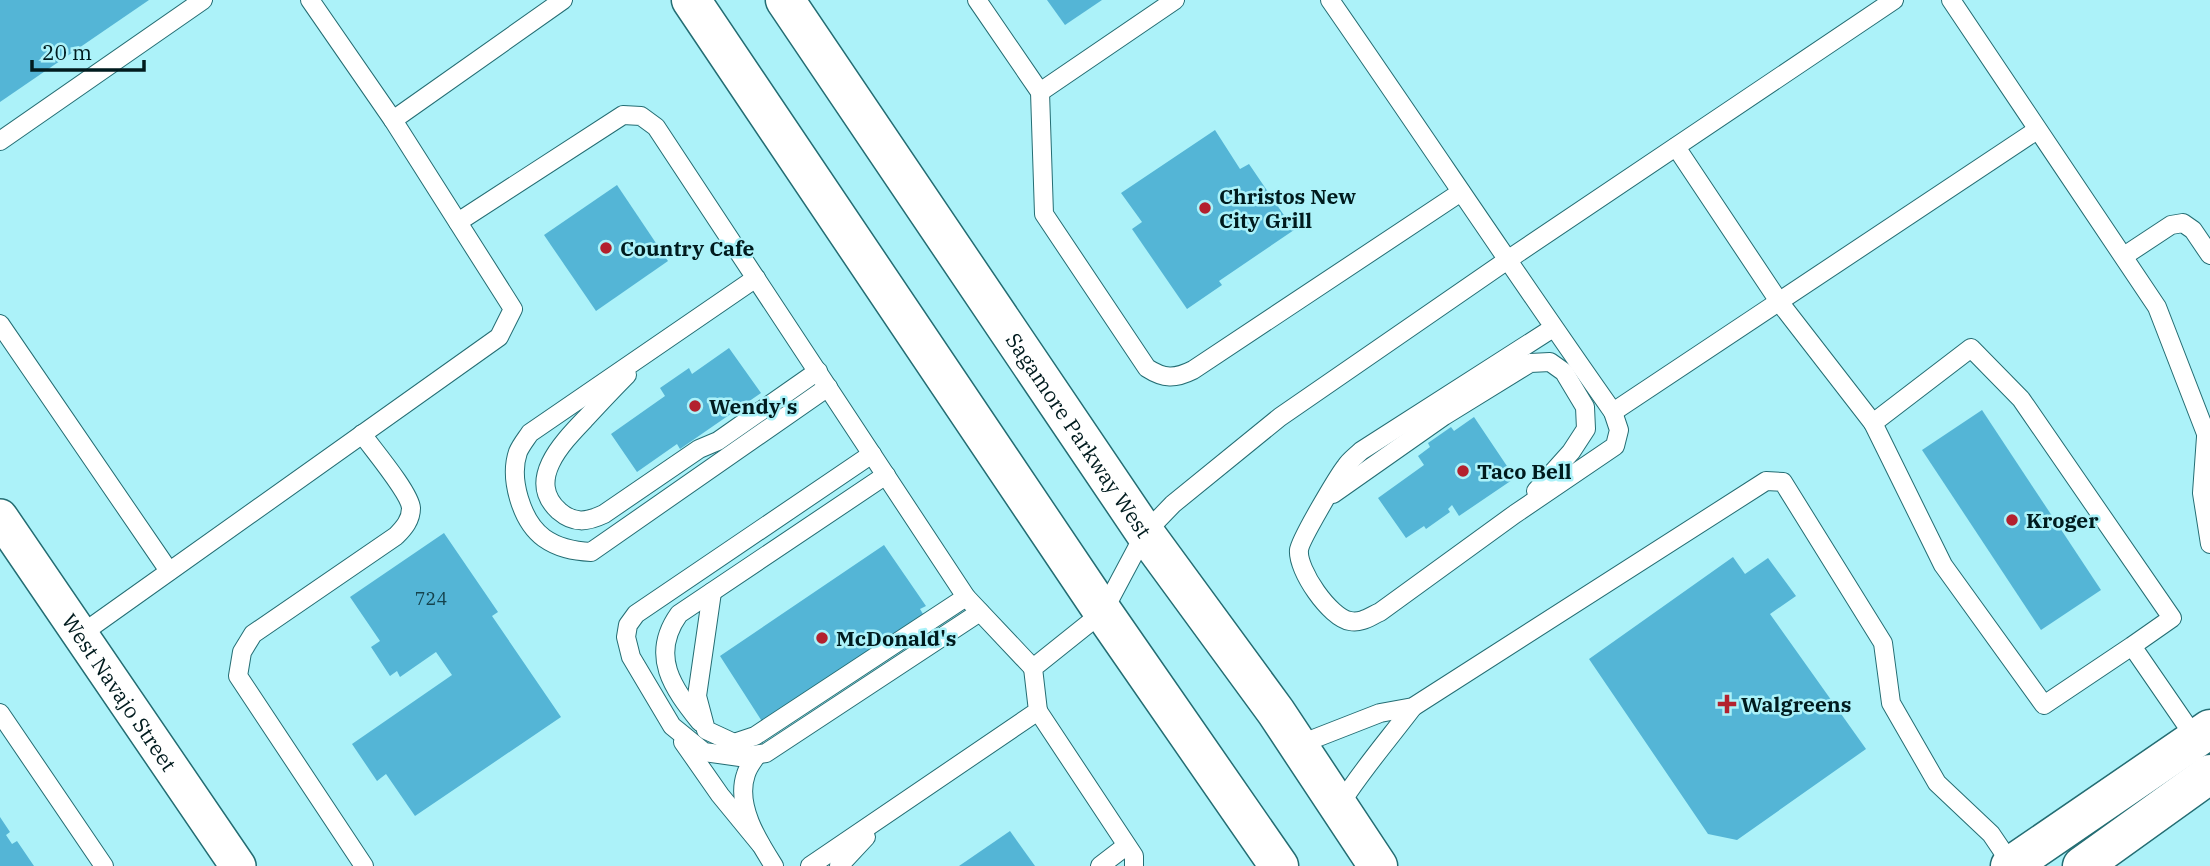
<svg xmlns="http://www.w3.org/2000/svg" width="2210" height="866" font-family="'IBM Plex Serif',serif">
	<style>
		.building { fill: #54b5d6 }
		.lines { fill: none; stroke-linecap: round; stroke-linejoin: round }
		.service-casing { stroke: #246d73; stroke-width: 20 }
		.minor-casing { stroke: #246d73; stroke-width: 38 }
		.tertiary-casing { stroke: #246d73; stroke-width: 41 }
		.trunk-casing { stroke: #246d73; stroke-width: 41 }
		.service { stroke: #fff; stroke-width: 18 }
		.minor { stroke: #fff; stroke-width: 35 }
		.tertiary { stroke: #fff; stroke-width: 38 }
		.trunk { stroke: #fff; stroke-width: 38 }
		.poi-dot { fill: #b3212e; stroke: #acf2f9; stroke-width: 2.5 }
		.labels { text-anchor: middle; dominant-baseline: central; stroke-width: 5; stroke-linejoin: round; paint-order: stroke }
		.number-label { font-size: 18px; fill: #15424c }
		.poi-label { font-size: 21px; font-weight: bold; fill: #001b1e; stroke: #acf2f9; text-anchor: start }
		.street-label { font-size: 21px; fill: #001b1e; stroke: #acf2f9 }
	</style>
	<rect width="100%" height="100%" fill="#acf2f9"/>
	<!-- building -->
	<g class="building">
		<path d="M 0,0 L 149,0 L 0,102 Z"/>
		<path d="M 1047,0 L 1102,0 L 1065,25 Z"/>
		<path d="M 1215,130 L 1240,169 L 1249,164 L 1294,230 L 1219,281 L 1222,285 L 1187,309 L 1132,229 L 1142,222 L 1121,193 Z"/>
		<path d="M 617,185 L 668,261 L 596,311 L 544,235 Z"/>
		<path d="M 729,348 L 761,393 L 680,449 L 677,444 L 637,472 L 611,434 L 665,396 L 660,388 L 689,368 L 692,374 Z"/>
		<path d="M 1982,410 L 2101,590 L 2041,630 L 1922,450 Z"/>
		<path d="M 1474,417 L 1515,478 L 1459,516 L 1452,505 L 1448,509 L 1450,512 L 1426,529 L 1424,526 L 1406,538 L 1378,498 L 1424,465 L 1418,456 L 1430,447 L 1428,443 L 1451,427 L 1454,431 Z"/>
		<path d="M 444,533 L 498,612 L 492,616 L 561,717 L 415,816 L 386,774 L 377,781 L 352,744 L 452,675 L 436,652 L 400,677 L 397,671 L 390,676 L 371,647 L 380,641 L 350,597 Z"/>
		<path d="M 884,545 L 926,606 L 920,609 L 926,619 L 765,726 L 720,656 Z"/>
		<path d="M 1733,557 L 1745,574 L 1768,558 L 1796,596 L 1770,614 L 1866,749 L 1737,840 L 1708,834 L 1589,659 Z"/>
		<path d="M 0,817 L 10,832 L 6,835 L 12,844 L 17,841 L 34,866 L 0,866 Z"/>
		<path d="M 1010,831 L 1035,866 L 959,866 Z"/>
	</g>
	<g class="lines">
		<!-- service casing -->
		<g class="service-casing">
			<g id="service">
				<path d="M 310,0 L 393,120"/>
				<path d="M 977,0 L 1040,92 L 1044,214 L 1147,368 C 1164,379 1175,379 1193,370 L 1461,192"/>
				<path d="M 1330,0 C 1425,137 1517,276 1613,412 L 1619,430 L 1615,446 L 1515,514 L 1380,612 C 1369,617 1362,623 1350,621 C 1330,618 1297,570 1299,550 C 1300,540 1338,476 1346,466 C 1350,460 1356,456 1361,451 L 1553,328"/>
				<path d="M 1951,0 L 2157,307 L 2210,444"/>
				<path d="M 1040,92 L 1175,0"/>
				<path d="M 0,141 L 203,0"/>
				<path d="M 1676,147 L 1780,303 L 1873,423"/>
				<path d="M 458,222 L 623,115 L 641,116 L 656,127 L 966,597 L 1033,668"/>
				<path d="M 2124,256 L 2171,225 L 2183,223 L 2193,230 L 2210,255"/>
				<path d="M 756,278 L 530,433 C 526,439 521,445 518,452 C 509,478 521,521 544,538 C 558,548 573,551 591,552 L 828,387"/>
				<path d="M 0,324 L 169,571"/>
				<path d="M 627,375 C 613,389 599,404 586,418 C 563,442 525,480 559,511 C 574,524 587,522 604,514 L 699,449 L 718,441 L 818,371"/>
				<path d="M 1613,412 L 2037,130"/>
				<path d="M 362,434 C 372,448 410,493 411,508 C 411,520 404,528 396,536 L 253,634 L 242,652 L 238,676 L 364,866"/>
				<path d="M 2206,437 L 2202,493 L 2210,544"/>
				<path d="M 872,454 L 636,614 L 628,625 L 626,637 L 631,657 L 672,726 L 704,752 L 740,757 L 766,753 L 980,612"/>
				<path d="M 1333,494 L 1444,416 L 1530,363 L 1550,362 L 1564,372 L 1585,407 L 1586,429 L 1571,452 L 1536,491"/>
				<path d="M 712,592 L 697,696 L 706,730 L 734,743 L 755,736 L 966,597"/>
				<path d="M 80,635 L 499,337 L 513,309 L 393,120 L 563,0"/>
				<path d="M 2132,646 L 2044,705 L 1943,565 L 1873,423 L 1971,348 L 2021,399 L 2172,618 L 2132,646 L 2196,739"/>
				<path d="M 1038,711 L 1134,856 L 1134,866"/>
				<path d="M 0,713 L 104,866"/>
				<path d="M 700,722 C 673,688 649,656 679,614 L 886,475"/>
				<path d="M 683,742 L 720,795 L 761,845"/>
				<path d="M 1298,745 L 1380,713 L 1413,707 L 1766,481 L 1783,482 L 1883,643 L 1891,703 L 1937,783 L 1991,834 L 2012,865"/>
				<path d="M 757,755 C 753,761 748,767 746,774 C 735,805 758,841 774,866"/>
				<path d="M 1339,806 C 1361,771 1388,740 1413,707"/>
				<path d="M 810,866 L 1038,711 L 1033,668 L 1103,612 L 1145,533 L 1173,504 L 1280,417 L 1506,261 L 1894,0"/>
				<path d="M 839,866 L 866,837"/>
				<path d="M 1100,866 L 1126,846"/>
			</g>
		</g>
		<!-- minor casing -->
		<g class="minor-casing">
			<g id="minor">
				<path id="s1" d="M 0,517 L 238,866"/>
			</g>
		</g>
		<!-- tertiary casing -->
		<g class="tertiary-casing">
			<g id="tertiary">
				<path d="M 2010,866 L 2210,729"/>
				<path d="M 2082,866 L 2210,774"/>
			</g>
		</g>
		<!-- trunk casing -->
		<g class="trunk-casing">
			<g id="trunk">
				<path d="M 691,0 L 1103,612 L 1279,866"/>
				<path id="s2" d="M 785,0 L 1145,533 L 1276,712 L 1378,866"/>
			</g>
		</g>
		<!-- service -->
		<use href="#service" class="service"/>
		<!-- minor -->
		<use href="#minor" class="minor"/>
		<!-- tertiary -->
		<use href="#tertiary" class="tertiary"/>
		<!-- trunk -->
		<use href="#trunk" class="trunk"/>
	</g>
	<!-- markers -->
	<g class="poi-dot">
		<circle cx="1205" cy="208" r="7"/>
		<circle cx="606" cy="248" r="7"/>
		<circle cx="695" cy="406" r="7"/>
		<circle cx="1463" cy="471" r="7"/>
		<circle cx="2012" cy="520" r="7"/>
		<circle cx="822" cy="638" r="7"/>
		<path d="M1723.5 693.5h7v7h7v7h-7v7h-7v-7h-7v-7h7z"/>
	</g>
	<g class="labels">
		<!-- number labels -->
		<g class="number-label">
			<text x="431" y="598">724</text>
		</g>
		<!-- poi labels -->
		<g class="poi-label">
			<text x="1219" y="196">Christos New<tspan x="1219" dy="24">City Grill</tspan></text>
			<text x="620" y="248">Country Cafe</text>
			<text x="709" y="406">Wendy's</text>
			<text x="1477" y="471">Taco Bell</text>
			<text x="2026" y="520">Kroger</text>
			<text x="836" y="638">McDonald's</text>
			<text x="1741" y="704">Walgreens</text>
		</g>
		<!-- street labels -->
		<g class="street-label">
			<text stroke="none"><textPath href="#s2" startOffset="525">Sagamore Parkway West</textPath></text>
			<text stroke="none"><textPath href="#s1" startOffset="212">West Navajo Street</textPath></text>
		</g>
	</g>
	<!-- scale -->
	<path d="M32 60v10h112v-10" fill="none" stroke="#001b1e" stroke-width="3.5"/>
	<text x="42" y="60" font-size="21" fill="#001b1e" stroke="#acf2f9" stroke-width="5" paint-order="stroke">20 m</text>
</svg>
